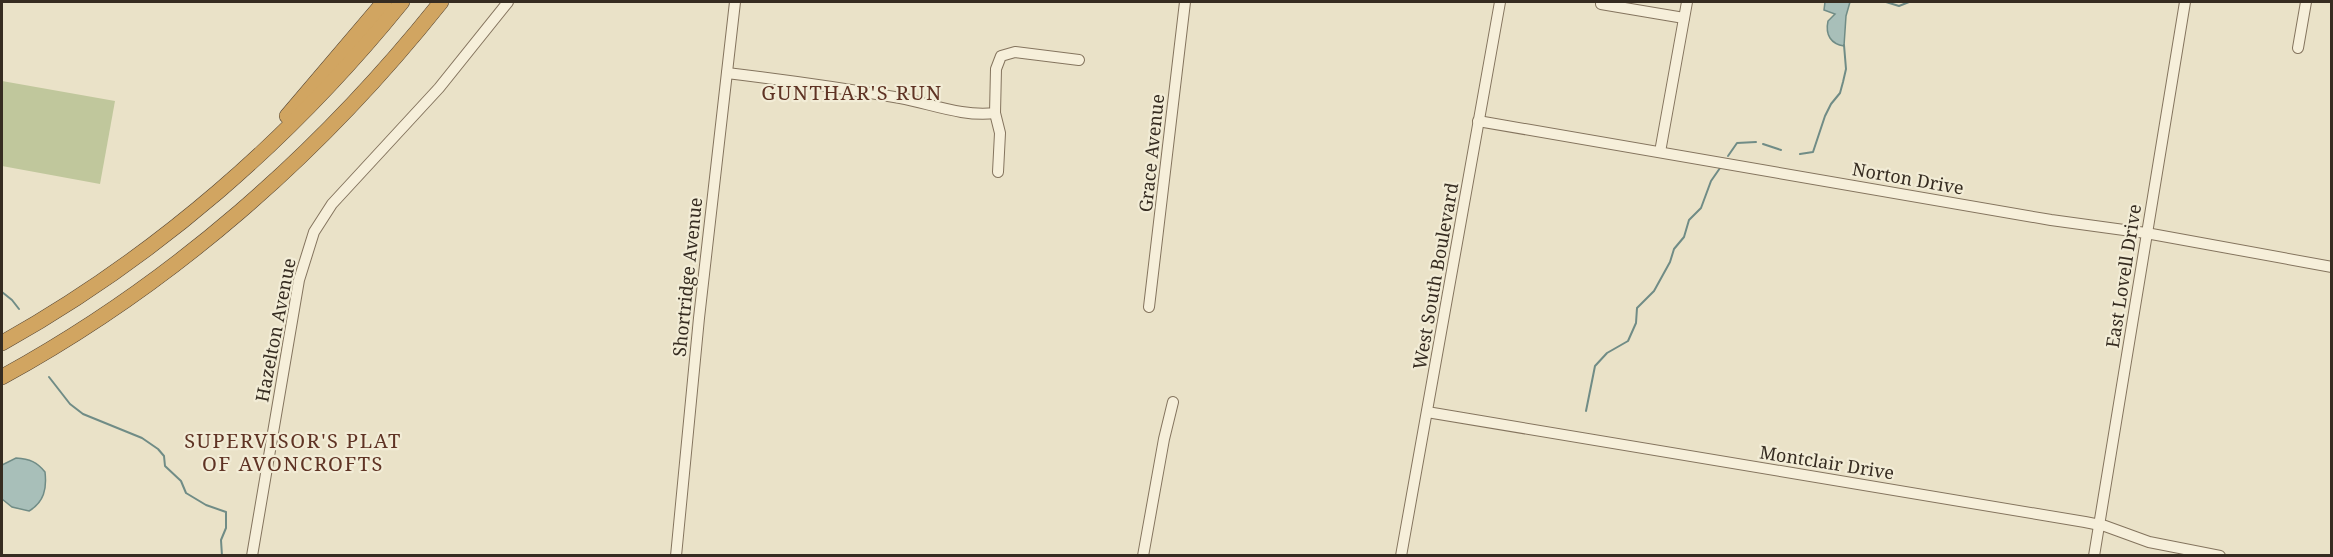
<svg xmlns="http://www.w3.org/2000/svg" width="2333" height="557" font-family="'Noto Serif',serif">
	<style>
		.green { fill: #c0c79c }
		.water { fill: #a8bfb9; stroke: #708c86; stroke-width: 1.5 }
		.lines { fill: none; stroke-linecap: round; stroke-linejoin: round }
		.stream { stroke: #708c86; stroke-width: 2 }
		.minor-casing { stroke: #84745e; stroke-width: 12 }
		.highway-casing { stroke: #534332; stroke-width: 16 }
		.minor { stroke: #f6efda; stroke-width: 10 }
		.highway { stroke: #d1a561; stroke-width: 15 }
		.labels { text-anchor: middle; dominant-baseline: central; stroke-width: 4.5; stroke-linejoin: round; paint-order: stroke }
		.street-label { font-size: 18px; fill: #362c21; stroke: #f2ecd6 }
		.neighbourhood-label { font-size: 20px; letter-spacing: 1.5px; fill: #5f3324; stroke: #f2ecd6 }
	</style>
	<rect width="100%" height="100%" fill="#eae2c8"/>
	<!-- green -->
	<path class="green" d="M 2,81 L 115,101 L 100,184 L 2,166 Z"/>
	<!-- water -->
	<g class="water">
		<path d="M 1825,2 L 1850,2 L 1846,16 L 1844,46 C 1831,44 1825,35 1828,21 L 1835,14 L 1824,10 Z"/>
		<path d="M 16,458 C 30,459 37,462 45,472 C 47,489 44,502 29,511 L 12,507 L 2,499 L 2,465 Z"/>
	</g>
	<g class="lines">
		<!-- stream -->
		<g class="stream">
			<path d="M 1886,2 L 1899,6 L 1909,2"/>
			<path d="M 1763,144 L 1781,150"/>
			<path d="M 1800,154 L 1813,152 L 1825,116 L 1831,104 L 1840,93 L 1843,82 L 1846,69 L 1844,45"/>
			<path d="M 1728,156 L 1737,143 L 1756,142"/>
			<path d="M 2,292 L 12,300 L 19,309"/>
			<path d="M 49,377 L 70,404 L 83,414 L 142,438 L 158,449 L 164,456 L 165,466 L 181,481 L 186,493 L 206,505 L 226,512 L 226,528 L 221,540 L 222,556"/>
			<path d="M 1586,411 L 1595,366 L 1607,353 L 1628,341 L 1636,323 L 1637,308 L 1654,291 L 1670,262 L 1674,249 L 1684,237 L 1689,220 L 1701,208 L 1711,181 L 1720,168"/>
		</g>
		<!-- minor casing -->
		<g class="minor-casing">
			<g id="minor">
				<path d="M 1601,4 L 1684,18"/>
				<path d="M 2298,48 L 2306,2"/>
				<path d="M 727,73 C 785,80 843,88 900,98 C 932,104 963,117 995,113 L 996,69 L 1001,56 L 1015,52 L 1079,60"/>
				<path d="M 995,113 L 1000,133 L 998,172"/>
				<path d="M 1478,121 L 2051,220 L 2146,233 L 2332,267"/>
				<path d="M 1660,152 L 1687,2"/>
				<path d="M 1149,307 L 1185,2"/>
				<path d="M 1427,412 L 2085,522 L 2105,526 L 2149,542 L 2220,556"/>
				<path d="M 252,556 L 299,280 L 314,232 L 332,204 L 439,88 L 508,2"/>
				<path d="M 676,556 L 699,318 L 735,2"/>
				<path d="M 1143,556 L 1164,439 L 1173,402"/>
				<path d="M 1401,556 L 1500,2"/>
				<path d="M 2094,556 L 2185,2"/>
			</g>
		</g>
		<!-- highway casing -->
		<g class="highway-casing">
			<g id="highway">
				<path d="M 287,116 L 384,2"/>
				<path d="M 2,343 C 156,257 291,139 402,2"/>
				<path d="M 2,377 C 172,284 320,154 441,2"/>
			</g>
		</g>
		<!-- minor -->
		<use href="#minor" class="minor"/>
		<!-- highway -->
		<use href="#highway" class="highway"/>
	</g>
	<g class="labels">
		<!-- street labels -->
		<g class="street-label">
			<text transform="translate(1151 153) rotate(-84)">Grace Avenue</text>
			<text transform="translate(1908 178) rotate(10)">Norton Drive</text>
			<text transform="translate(1435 276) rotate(-80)">West South Boulevard</text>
			<text transform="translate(2123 276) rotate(-81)">East Lovell Drive</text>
			<text transform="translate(687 277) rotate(-84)">Shortridge Avenue</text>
			<text transform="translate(275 330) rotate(-79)">Hazelton Avenue</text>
			<text transform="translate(1827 462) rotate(9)">Montclair Drive</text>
		</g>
		<!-- neighbourhood labels -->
		<g class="neighbourhood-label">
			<text x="852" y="92">GUNTHAR'S RUN</text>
			<text x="293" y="440">SUPERVISOR'S PLAT<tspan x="293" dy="23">OF AVONCROFTS</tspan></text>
		</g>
	</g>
	<!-- border -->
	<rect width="2333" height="557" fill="none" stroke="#362c21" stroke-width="6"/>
</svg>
